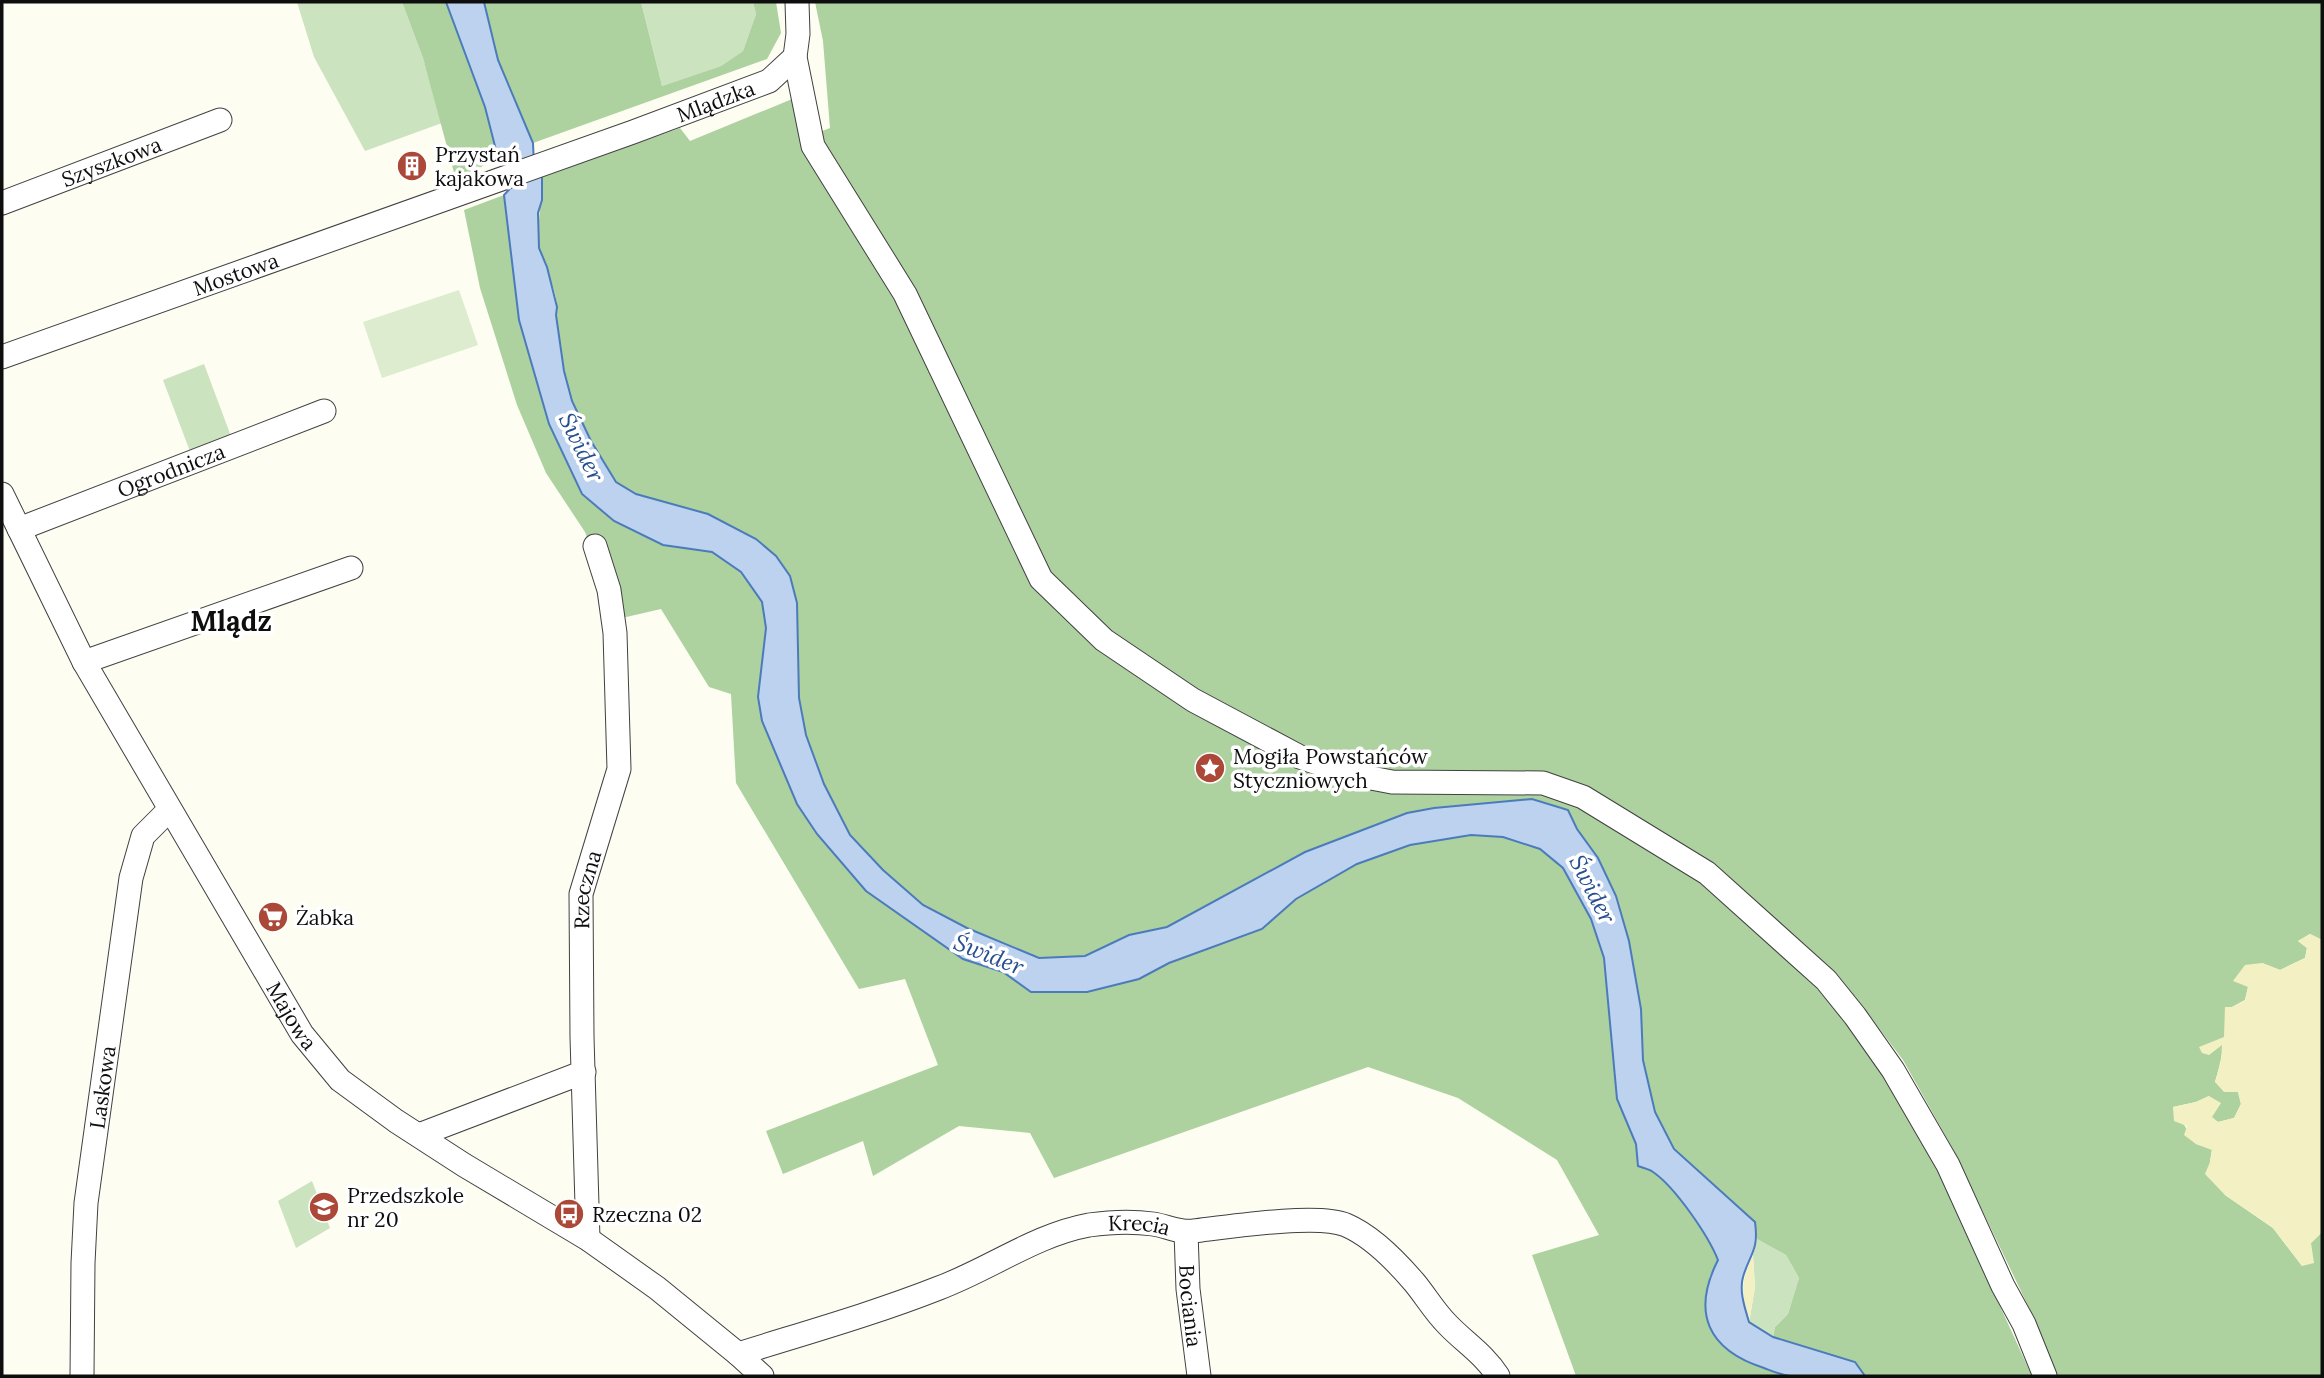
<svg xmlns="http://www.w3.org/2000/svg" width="2324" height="1378" font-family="Lora,serif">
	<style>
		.green { fill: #cbe3be }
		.forest { fill: #add2a0 }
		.sand { fill: #f3f1c3 }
		.pitch { fill: #ddeccf }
		.water { fill: #bcd2ee; stroke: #4c7bbb; stroke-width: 2 }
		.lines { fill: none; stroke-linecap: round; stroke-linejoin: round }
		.minor-casing { stroke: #414141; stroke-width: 25 }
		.minor { stroke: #fff; stroke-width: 23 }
		.labels { text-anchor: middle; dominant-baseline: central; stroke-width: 7; stroke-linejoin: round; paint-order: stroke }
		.street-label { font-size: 21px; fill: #0e0e0e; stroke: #fff }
		.poi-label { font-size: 21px; fill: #0e0e0e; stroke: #fff; text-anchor: start }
		.water-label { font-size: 23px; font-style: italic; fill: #274f8f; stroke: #fff }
		.district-label { font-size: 28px; font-weight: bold; fill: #0e0e0e; stroke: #fff }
	</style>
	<rect width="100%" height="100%" fill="#fdfdf1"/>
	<!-- green -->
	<g class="green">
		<path d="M 297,2 L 402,2 L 423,58 L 442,123 L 365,151 L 314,57 Z"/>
		<path d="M 641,2 L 753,2 L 756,14 L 743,51 L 721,66 L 662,86 Z"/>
		<path d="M 204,364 L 232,439 L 191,454 L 163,380 Z"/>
		<path d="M 312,1181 L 330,1228 L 296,1248 L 278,1201 Z"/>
		<path d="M 1757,1239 L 1786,1255 L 1799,1278 L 1788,1314 L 1775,1327 L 1773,1337 L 1749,1323 L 1755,1287 L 1753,1255 Z"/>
	</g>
	<!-- forest -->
	<g class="forest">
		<path d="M 402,2 L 446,2 L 485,107 L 498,158 L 456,180 L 423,58 Z"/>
		<path d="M 484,2 L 641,2 L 662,86 L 721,66 L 743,51 L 756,14 L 753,2 L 776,2 L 781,33 L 767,59 L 533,143 L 498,60 Z"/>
		<path d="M 815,2 L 2322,2 L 2322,940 L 2310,934 L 2298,941 L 2307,948 L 2305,958 L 2280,970 L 2262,963 L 2248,987 L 2245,1000 L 2232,1007 C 2225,1032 2223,1057 2215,1082 L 2238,1092 L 2241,1104 L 2234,1118 L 2218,1122 L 2211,1117 L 2209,1096 L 2196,1102 L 2173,1107 L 2196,1144 L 2212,1149 L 2210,1162 L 2225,1195 L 2273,1228 L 2302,1266 L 2311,1243 L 2322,1232 L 2322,1376 L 2058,1376 L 2030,1310 L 1953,1149 L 1903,1060 L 1859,1002 L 1821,961 L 1585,787 L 1393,774 L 1353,766 L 1304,748 L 1196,692 L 1109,634 L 1048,574 L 817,133 L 830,128 L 823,41 Z"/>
		<path d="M 797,97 L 899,298 L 1035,584 L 1296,764 L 1540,793 L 1578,804 L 1704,883 L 1820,988 L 1885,1076 L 1938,1171 L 2032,1376 L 1865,1376 L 1855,1362 L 1773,1337 L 1775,1327 L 1788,1314 L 1799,1278 L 1786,1255 L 1757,1239 L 1755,1222 L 1674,1149 L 1655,1112 L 1643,1060 L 1641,1009 L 1629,941 L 1616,896 L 1598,858 L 1577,829 L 1567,810 L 1532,799 L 1434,808 L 1407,813 L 1305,852 L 1167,927 L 1129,935 L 1085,956 L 1039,958 L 967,928 L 923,905 L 883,870 L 850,835 L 823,784 L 806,735 L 799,698 L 797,603 L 790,576 L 776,556 L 756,539 L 708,514 L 636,494 L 616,482 L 591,441 L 572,401 L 564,371 L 556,315 C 561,292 541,266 539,245 C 537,222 542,200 542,177 L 680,128 L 690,141 Z"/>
		<path d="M 504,195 L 519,320 L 549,424 L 663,545 L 712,552 L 741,572 L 762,602 L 766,628 L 758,697 L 762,721 L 797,804 L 817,834 L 866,891 L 963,959 L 1003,972 L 1031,992 L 1139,979 L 1169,963 L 1262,929 L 1296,899 L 1357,864 L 1410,845 L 1471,835 L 1503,837 L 1540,849 L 1563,868 L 1591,919 L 1604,958 L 1617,1099 L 1636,1144 L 1638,1166 C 1643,1168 1649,1169 1653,1172 C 1676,1187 1708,1235 1718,1260 L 1709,1278 L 1751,1364 L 1790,1376 L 1576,1376 L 1532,1255 L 1599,1235 L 1557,1160 L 1458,1098 L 1368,1067 L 1054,1178 L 1030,1133 L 959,1126 L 873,1176 L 863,1141 L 783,1174 L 766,1131 L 938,1065 L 905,979 L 859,989 L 736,783 L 731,694 L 709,687 L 661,609 L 622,618 L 585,532 L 546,473 L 517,405 L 480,288 L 464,210 Z"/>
	</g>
	<!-- sand -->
	<g class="sand">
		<path d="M 2310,934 L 2322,940 L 2322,1045 L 2320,1075 L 2322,1078 L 2322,1232 L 2311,1243 L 2314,1263 L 2302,1266 L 2273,1228 L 2225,1195 L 2205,1174 L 2210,1162 L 2212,1150 L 2196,1144 L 2184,1135 L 2187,1126 L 2174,1121 L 2173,1107 L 2196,1102 L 2209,1096 L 2221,1103 L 2212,1117 L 2218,1122 L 2234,1118 L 2241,1104 L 2238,1092 L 2224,1092 L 2215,1082 L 2221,1061 L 2222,1045 L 2209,1055 L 2202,1053 L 2199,1047 L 2224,1037 L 2225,1007 L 2232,1007 L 2245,1000 L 2248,987 L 2233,981 L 2245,965 L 2262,963 L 2280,970 L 2305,958 L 2307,948 L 2298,941 Z"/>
		<path d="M 1753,1255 L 1755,1287 L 1749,1323 C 1742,1291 1739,1286 1753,1255 Z"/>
	</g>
	<!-- pitch -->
	<path class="pitch" d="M 459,290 L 478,345 L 382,378 L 363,322 Z"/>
	<!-- water -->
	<path class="water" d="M 446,2 L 484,2 L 498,60 L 533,143 L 534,166 L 542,177 L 542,200 L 538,213 L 539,248 L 547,267 L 557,307 L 556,315 L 564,371 L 572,401 L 591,441 L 616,482 L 636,494 L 708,514 L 756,539 L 776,556 L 790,576 L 797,603 L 799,698 L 806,735 L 824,784 L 850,835 L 883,870 L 923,905 L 967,928 L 1039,958 L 1085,956 L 1129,935 L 1167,927 L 1305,852 L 1407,813 L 1434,808 L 1532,799 L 1568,810 L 1577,829 L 1598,858 L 1616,896 L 1629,941 L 1641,1009 L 1643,1060 L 1655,1112 L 1674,1149 L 1755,1222 C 1759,1251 1750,1253 1743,1277 C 1739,1292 1745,1308 1749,1322 L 1773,1337 L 1855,1362 L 1865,1376 C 1841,1376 1813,1378 1790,1376 C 1781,1375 1772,1371 1764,1368 C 1708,1350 1691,1313 1718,1260 C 1708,1235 1675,1187 1653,1172 C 1649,1169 1643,1168 1638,1166 L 1636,1144 L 1617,1099 L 1604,958 L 1591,919 L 1563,868 L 1540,849 L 1503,837 L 1471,835 L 1410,845 L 1357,864 L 1296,899 L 1262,929 L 1169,963 L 1139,979 L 1087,992 L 1031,992 L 1003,972 L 963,959 L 866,891 L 817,834 L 797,804 L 762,721 L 758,697 L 766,628 L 762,602 L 741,572 L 712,552 L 663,545 L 614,521 L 582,494 L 549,424 L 519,320 L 504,195 L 516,182 L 514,161 L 498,158 L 485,107 Z"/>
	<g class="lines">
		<!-- minor casing -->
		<g class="minor-casing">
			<g id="minor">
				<path d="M 797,2 L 798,34 L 795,57 L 813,146 L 905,294 L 1041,579 L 1104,640 L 1193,700 L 1300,757 L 1350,774 L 1392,782 L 1543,783 L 1583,797 L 1707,873 L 1826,980 L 1855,1016 L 1893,1070 L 1948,1165 L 2003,1286 L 2024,1324 L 2045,1376"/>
				<path id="s1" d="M 2,203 L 220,120"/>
				<path id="s2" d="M 2,357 L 633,132 L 769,81 L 795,57"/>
				<path id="s3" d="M 2,494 L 84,662 L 302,1034 L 340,1080 L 396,1121 L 464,1165 L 588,1239 L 657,1288 L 738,1354 L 762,1376"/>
				<path id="s4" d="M 19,529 L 324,411"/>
				<path d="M 84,662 L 351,568"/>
				<path d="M 419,1135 L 584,1072"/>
				<path id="s5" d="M 1186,1232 L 1188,1289 L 1199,1376"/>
				<path id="s6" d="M 588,1239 L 582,1037 L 581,894 L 619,769 L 615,633 L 609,590 L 595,546"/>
				<path id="s7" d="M 738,1354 C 805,1333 873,1314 939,1288 C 990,1269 1035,1235 1089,1225 C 1110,1222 1132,1221 1153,1224 C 1167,1226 1179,1233 1194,1231 C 1227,1227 1318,1213 1346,1225 C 1372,1236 1396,1261 1414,1282 C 1425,1295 1434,1311 1447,1324 C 1464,1342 1484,1354 1498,1376"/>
				<path id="s8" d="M 82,1376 L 83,1263 L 86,1203 L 131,878 L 143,836 L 169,810"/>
			</g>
		</g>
		<!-- minor -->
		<use href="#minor" class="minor"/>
	</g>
	<!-- icons -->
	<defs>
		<g id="building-disc" transform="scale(1.575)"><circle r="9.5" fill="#ab4838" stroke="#fff"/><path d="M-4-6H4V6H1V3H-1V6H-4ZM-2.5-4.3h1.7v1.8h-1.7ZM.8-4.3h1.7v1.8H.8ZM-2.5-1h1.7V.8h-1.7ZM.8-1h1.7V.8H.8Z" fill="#fff"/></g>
		<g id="sight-disc" transform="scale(1.575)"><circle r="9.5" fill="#ab4838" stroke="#fff"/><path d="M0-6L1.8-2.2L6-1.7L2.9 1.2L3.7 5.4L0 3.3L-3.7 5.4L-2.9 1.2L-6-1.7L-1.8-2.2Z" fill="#fff"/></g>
		<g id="supermarket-disc" transform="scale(1.575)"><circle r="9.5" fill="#ab4838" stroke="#fff"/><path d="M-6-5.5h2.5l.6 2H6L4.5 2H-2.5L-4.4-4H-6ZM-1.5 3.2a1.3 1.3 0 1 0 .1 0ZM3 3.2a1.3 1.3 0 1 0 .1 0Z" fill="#fff"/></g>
		<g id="school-disc" transform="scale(1.575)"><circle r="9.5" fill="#ab4838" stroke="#fff"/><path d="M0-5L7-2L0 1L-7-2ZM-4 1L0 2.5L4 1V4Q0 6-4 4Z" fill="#fff"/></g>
		<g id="bus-disc" transform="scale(1.575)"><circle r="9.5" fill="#ab4838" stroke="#fff"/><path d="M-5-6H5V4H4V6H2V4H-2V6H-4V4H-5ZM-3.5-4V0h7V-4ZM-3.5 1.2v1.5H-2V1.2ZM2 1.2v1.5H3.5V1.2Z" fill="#fff"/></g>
	</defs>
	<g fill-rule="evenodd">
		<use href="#building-disc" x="412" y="166"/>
		<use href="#sight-disc" x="1210" y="768"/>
		<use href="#supermarket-disc" x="273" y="917"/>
		<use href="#school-disc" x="324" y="1207"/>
		<use href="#bus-disc" x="569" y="1214"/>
	</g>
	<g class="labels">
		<!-- street labels -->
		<g class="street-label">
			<text stroke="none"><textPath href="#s2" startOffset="758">Mlądzka</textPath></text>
			<text stroke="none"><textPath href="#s1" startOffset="117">Szyszkowa</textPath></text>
			<text stroke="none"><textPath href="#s2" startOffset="248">Mostowa</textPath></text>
			<text stroke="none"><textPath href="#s4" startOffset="163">Ogrodnicza</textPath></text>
			<text stroke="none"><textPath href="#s6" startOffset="350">Rzeczna</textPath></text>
			<text stroke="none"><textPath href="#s3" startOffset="597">Majowa</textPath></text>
			<text stroke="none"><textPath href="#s8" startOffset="290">Laskowa</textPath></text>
			<text stroke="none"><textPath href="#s7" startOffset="425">Krecia</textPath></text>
			<text stroke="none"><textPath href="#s5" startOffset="74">Bociania</textPath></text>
		</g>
		<!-- poi labels -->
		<g class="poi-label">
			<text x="435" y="154">Przystań<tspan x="435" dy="24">kajakowa</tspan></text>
			<text x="1233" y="756">Mogiła Powstańców<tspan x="1233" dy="24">Styczniowych</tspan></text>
			<text x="296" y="917">Żabka</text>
			<text x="347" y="1195">Przedszkole<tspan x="347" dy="24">nr 20</tspan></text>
			<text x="592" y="1214">Rzeczna 02</text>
		</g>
		<!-- water labels -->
		<g class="water-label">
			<text transform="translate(582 447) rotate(64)">Świder</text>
			<text transform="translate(1593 889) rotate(63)">Świder</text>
			<text transform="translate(989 954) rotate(22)">Świder</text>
		</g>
		<!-- district labels -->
		<g class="district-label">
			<text x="231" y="621">Mlądz</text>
		</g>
	</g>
	<!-- border -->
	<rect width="2324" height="1378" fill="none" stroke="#0e0e0e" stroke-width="7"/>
</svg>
